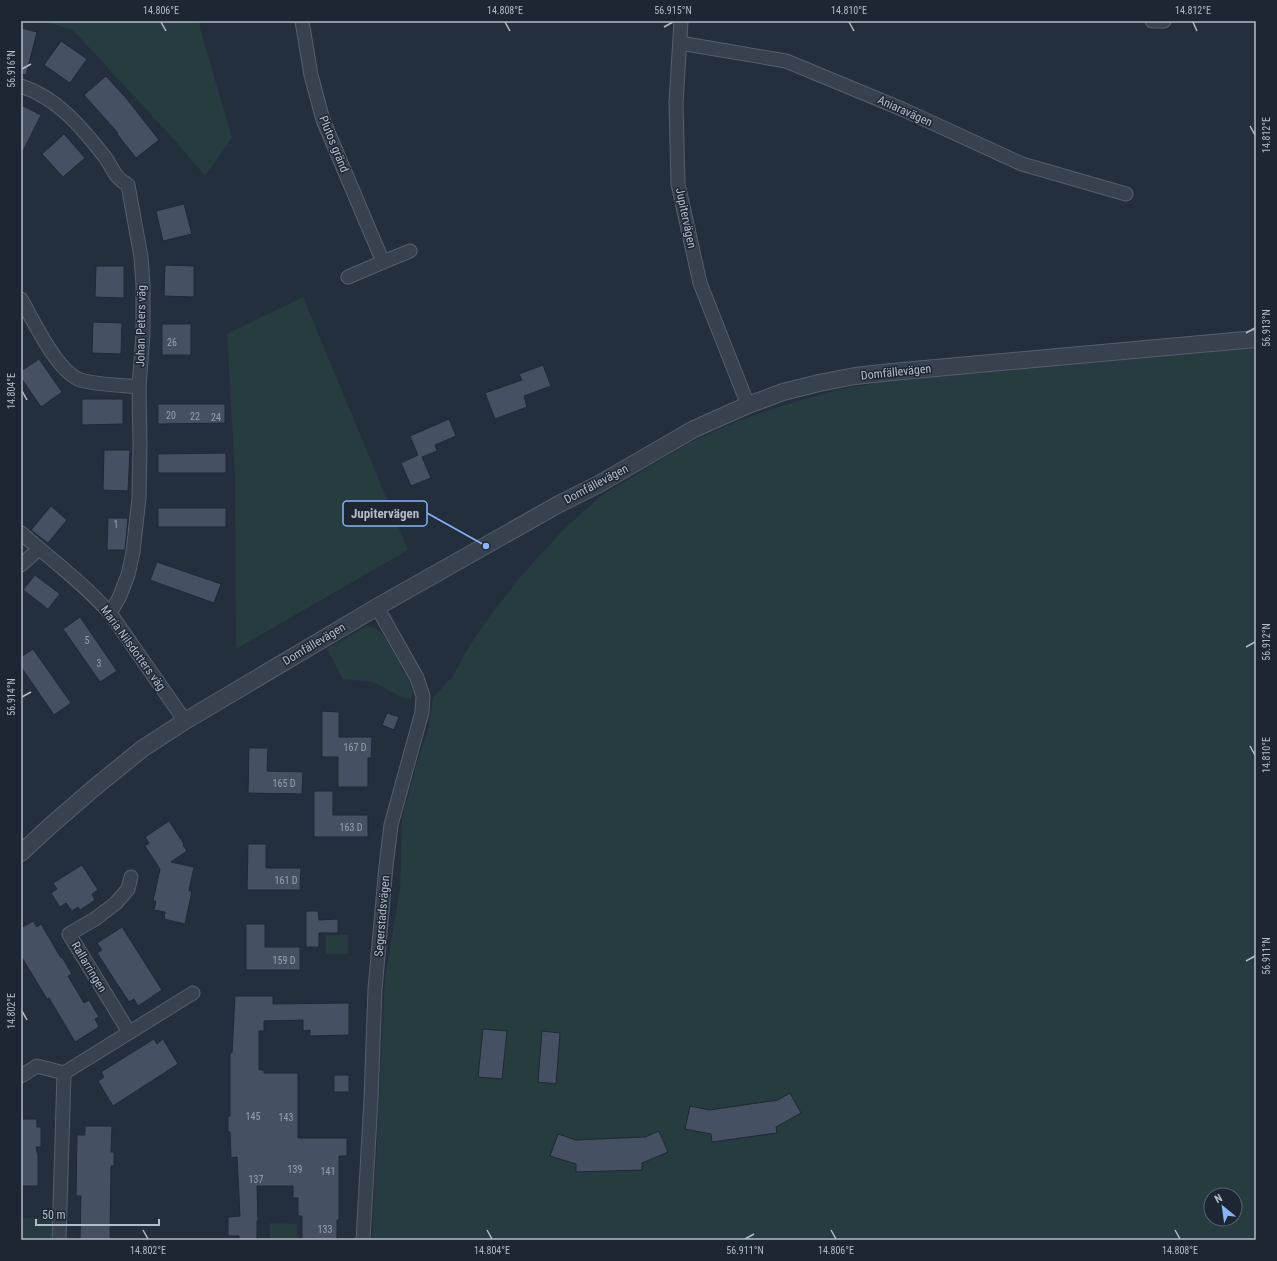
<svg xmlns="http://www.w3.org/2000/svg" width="1277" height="1261" font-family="'Roboto Condensed',sans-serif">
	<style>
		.green { fill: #263c3f; fill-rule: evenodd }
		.building { fill: #455162; stroke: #1f2835 }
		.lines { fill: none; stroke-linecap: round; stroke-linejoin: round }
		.minor-casing { stroke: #565f6c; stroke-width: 15 }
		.tertiary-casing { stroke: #565f6c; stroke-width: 18 }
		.minor { stroke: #38414e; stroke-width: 13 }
		.tertiary { stroke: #38414e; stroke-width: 16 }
		.ticks { fill: none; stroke: #b4bcc9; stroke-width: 1.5 }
		.labels { text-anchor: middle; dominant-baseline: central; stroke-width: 3; stroke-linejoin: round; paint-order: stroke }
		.number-label { font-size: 10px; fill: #98a1af }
		.street-label { font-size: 12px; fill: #b4bcc9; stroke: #1d2633 }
		.leader { fill: none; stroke: #8ab4f8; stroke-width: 1.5 }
		.callout-dot { fill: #8ab4f8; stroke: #1d2633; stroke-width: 1.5 }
		.callout { fill: #1d2633; stroke: #8ab4f8; stroke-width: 1.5 }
		.callout-label { font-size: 13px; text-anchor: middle; font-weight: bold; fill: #b4bcc9 }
		.neatline { fill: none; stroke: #b4bcc9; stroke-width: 1.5 }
		.ticks-label { font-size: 10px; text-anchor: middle; fill: #b4bcc9 }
	</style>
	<rect width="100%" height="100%" fill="#242f3e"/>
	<!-- green -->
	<g class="green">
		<path d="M 42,21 L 199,21 L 201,32 L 232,138 L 205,176 L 180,146 L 73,30 Z"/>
		<path d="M 303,297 L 408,550 L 236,649 L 235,477 L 227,334 Z"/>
		<path d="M 1256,348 L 1256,1240 L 372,1240 L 385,978 L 400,888 L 402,819 L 418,758 L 429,728 L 433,698 L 453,676 L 470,645 L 492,613 L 522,575 L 564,529 L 601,496 L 689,443 L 738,421 L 787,404 L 837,390 L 888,381 ZM 1211,1195 L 1235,1195 L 1235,1219 L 1211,1219 Z"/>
		<path d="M 367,626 L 377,629 L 385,637 L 409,682 L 413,693 L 411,699 L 403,698 L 373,682 L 343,679 L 327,649 Z"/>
		<rect x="326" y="935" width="22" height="19"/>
		<path d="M 21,1218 L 52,1219 L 51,1240 L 21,1240 Z"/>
		<path d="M 270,1223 L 297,1224 L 297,1240 L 270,1240 Z"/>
	</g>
	<!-- building -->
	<g class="building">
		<path d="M 21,28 L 37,32 L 26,75 L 21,74 Z"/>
		<path d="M 61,41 L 87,59 L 70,83 L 44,65 Z"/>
		<path d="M 106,76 L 126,98 L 159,140 L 136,158 L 117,134 L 118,133 L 84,95 Z"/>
		<path d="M 21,105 L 41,115 L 21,155 Z"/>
		<path d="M 64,134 L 85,158 L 63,177 L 42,154 Z"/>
		<path d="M 184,204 L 192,234 L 163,241 L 156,211 Z"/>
		<path d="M 165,265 L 194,266 L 194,297 L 164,296 Z"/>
		<path d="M 96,266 L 124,266 L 124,298 L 95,297 Z"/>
		<path d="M 93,322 L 122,323 L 121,354 L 92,353 Z"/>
		<rect x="162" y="324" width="29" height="31"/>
		<path d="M 39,359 L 62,392 L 41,407 L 21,378 L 21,371 Z"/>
		<path d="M 543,365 L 551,386 L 524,396 L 527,407 L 495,419 L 485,393 L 522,380 L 519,374 Z"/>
		<path d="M 82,399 L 123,399 L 123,424 L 82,425 Z"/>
		<path d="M 158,404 L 225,404 L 225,423 L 158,424 Z"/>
		<path d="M 449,419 L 456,436 L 435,445 L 437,451 L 422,457 L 431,478 L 411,486 L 401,463 L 418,455 L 410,436 Z"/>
		<path d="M 104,450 L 130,450 L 128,491 L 103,490 Z"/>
		<path d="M 226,453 L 226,473 L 158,473 L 158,454 Z"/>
		<path d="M 51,506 L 67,520 L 48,543 L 31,530 Z"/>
		<rect x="158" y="508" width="68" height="19"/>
		<path d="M 108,518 L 128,518 L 125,550 L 107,550 Z"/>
		<path d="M 157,562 L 221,584 L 214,603 L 150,580 Z"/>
		<path d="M 35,575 L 60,594 L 48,609 L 23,590 Z"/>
		<path d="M 80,617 L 117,671 L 100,682 L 63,629 Z"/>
		<path d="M 33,649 L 71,703 L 54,715 L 21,667 L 21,657 Z"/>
		<path d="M 322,711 L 339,712 L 339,737 L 372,737 L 371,758 L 368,758 L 368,787 L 338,787 L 338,757 L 322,757 Z"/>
		<path d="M 387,713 L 399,717 L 394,730 L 382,725 Z"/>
		<path d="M 249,748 L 268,748 L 267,771 L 303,772 L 302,794 L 248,793 Z"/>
		<path d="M 314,791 L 333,791 L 333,815 L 368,815 L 368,837 L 314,837 Z"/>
		<path d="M 169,821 L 184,844 L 183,845 L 187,851 L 171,862 L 194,867 L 189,891 L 192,891 L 185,924 L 164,919 L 165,912 L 154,910 L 156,901 L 153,901 L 160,869 L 145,846 L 149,843 L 145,837 Z"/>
		<path d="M 248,844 L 266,844 L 266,868 L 301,868 L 300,890 L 247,890 Z"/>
		<path d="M 82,865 L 98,890 L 92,894 L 95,900 L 80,910 L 78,907 L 72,911 L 66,903 L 60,907 L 51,893 L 57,889 L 53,883 Z"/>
		<path d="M 306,911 L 318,911 L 319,920 L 338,919 L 338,933 L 319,933 L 319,947 L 306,947 Z"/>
		<path d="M 33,921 L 37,927 L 41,924 L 61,958 L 62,957 L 72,974 L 68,976 L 84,1003 L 89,1000 L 99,1017 L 95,1019 L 99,1027 L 75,1042 L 49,998 L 47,999 L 21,956 L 21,928 Z"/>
		<path d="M 246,924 L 265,924 L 265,947 L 300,947 L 300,970 L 246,970 Z"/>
		<path d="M 122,927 L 162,990 L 138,1006 L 134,999 L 129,1002 L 97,953 L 102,950 L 97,943 Z"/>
		<path d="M 235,996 L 273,996 L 273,1004 L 349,1003 L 349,1035 L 310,1036 L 310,1030 L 303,1031 L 303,1020 L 264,1021 L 264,1031 L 259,1031 L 259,1070 L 264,1070 L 264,1073 L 298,1073 L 298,1138 L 347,1138 L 347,1156 L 339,1156 L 339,1220 L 337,1220 L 337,1240 L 302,1240 L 302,1216 L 298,1216 L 298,1198 L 293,1198 L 293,1186 L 257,1186 L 258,1221 L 257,1221 L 257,1240 L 239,1240 L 239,1236 L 228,1236 L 228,1217 L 240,1216 L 237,1157 L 231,1158 L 230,1132 L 228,1132 L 228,1116 L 230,1116 L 230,1053 L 232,1053 Z"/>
		<path d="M 483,1029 L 507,1031 L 502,1079 L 478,1077 Z"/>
		<path d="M 542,1031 L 560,1033 L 556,1084 L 538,1082 Z"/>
		<path d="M 154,1039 L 157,1044 L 163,1039 L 178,1064 L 113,1106 L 98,1081 L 104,1077 L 101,1072 Z"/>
		<rect x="334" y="1075" width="15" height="17"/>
		<path d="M 790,1093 L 801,1113 L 776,1127 L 777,1133 L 712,1142 L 711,1134 L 685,1129 L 690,1106 L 709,1110 L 778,1100 Z"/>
		<path d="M 21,1119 L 37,1119 L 37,1127 L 41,1127 L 41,1147 L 36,1147 L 38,1156 L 38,1186 L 21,1186 Z"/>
		<path d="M 85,1126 L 112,1126 L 111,1152 L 114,1152 L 114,1166 L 111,1166 L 110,1240 L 80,1240 L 81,1196 L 76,1196 L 77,1135 L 85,1135 Z"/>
		<path d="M 659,1131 L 668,1152 L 642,1163 L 642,1170 L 576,1172 L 576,1164 L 550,1156 L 558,1134 L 576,1140 L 645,1137 Z"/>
	</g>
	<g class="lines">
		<!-- minor casing -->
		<g class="minor-casing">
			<g id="minor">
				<path d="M 302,21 L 311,75 L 323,120 L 383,262 L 348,277"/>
				<path d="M 681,21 L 676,103 L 678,184 L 700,283 L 748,405"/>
				<path d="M 1152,21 L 1164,21"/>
				<path d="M 680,43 L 786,61 L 902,109 L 1022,164 L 1126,194"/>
				<path d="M 21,86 C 58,98 82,128 105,157 C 114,170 114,177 128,185 L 141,257 L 143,285 L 143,334 L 139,387 L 140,445 L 139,498 L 133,552 L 128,575 L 119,598 L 110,613"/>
				<path d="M 383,262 L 410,251"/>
				<path d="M 21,299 C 33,320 56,369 78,379 C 92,385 123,385 139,387"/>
				<path d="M 21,533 C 51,559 83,583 110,613 L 185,721"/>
				<path d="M 21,565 L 39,549"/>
				<path d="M 129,1032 L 69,934 L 95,919 L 116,903 L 128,889 L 131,877"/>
				<path d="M 64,1073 L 193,993"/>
				<path d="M 21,1076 L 37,1066 L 64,1073 L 59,1240"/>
				<path d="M 363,1240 L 371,1099 L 375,989 L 386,866 L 391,825 L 422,712 L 423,696 L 417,678 L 377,607"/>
			</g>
		</g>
		<!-- tertiary casing -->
		<g class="tertiary-casing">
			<path id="tertiary" d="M 21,853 L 49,827 L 94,788 L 142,749 L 185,721 L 377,607 L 559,504 L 599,484 L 694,429 L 748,405 L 783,392 L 819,383 L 855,376 L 892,372 L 1256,339"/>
		</g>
		<!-- minor -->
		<use href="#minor" class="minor"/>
		<!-- tertiary -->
		<use href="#tertiary" class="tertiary"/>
	</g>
	<!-- ticks -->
	<path class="ticks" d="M 161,22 L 166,31M 505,22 L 510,31M 849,22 L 854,31M 1193,22 L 1197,31M 664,27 L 673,22M 22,69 L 31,64M 1250,126 L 1255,135M 1246,333 L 1255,328M 22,391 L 27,400M 1246,647 L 1255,642M 22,697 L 31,692M 1250,746 L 1255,755M 1246,961 L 1255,956M 22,1011 L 27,1020M 143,1230 L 148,1239M 487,1230 L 492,1239M 831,1230 L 836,1239M 1175,1230 L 1180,1239M 745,1239 L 754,1234"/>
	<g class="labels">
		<!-- number labels -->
		<g class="number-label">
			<text x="172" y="342">26</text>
			<text x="171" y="415">20</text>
			<text x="195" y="416">22</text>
			<text x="216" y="417">24</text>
			<text x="116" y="524">1</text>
			<text x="87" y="640">5</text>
			<text x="99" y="663">3</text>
			<text x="355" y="747">167 D</text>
			<text x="284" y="783">165 D</text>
			<text x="351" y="827">163 D</text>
			<text x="286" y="880">161 D</text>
			<text x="284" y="960">159 D</text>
			<text x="253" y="1116">145</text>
			<text x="286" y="1117">143</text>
			<text x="295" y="1169">139</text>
			<text x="328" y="1171">141</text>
			<text x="256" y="1179">137</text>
			<text x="325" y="1229">133</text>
		</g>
		<!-- street labels -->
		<g class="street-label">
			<text transform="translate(905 111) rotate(24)">Aniaravägen</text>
			<text transform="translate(334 144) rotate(68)">Plutos gränd</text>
			<text transform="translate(686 218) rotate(78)">Jupitervägen</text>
			<text transform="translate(141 326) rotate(-89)">Johan Peters väg</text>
			<text transform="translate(896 372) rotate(-6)">Domfällevägen</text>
			<text transform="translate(596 484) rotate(-28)">Domfällevägen</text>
			<text transform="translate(314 644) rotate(-31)">Domfällevägen</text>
			<text transform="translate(133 648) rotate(54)">Maria Nilsdotters väg</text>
			<text transform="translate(382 916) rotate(-85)">Segerstadsvägen</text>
			<text transform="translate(89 967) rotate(59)">Rallarringen</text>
		</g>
	</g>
	<!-- callouts -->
	<path class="leader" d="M486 546L427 513"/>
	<circle class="callout-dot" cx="486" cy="546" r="4"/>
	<rect class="callout" x="343" y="501" width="84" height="25" rx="4"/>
	<g class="callout-label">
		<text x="385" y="518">Jupitervägen</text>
	</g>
	<!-- border -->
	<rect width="1277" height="1261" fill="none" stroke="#1d2633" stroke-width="44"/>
	<!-- north arrow -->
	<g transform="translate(1223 1207) rotate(331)"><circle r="19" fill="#1d2633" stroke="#59626f"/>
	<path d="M0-3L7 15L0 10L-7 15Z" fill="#8ab4f8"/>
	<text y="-6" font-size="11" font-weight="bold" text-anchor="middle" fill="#b4bcc9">N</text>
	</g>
	<!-- scale -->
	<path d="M36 1219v6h123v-6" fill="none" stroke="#b4bcc9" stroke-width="2"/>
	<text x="42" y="1219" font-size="12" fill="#b4bcc9" stroke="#1d2633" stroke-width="3" paint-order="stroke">50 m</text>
	<rect x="22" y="22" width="1233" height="1217" class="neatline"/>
	<g class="ticks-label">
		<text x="161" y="14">14.806°E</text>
		<text x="505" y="14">14.808°E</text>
		<text x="673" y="14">56.915°N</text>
		<text x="849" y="14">14.810°E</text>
		<text x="1193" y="14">14.812°E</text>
		<text transform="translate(11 69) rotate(-90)" y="4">56.916°N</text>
		<text transform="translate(1266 135) rotate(-90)" y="4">14.812°E</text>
		<text transform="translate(1266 328) rotate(-90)" y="4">56.913°N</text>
		<text transform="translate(11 391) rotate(-90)" y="4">14.804°E</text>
		<text transform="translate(1266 642) rotate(-90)" y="4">56.912°N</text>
		<text transform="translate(11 697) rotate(-90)" y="4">56.914°N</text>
		<text transform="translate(1266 755) rotate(-90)" y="4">14.810°E</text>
		<text transform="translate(1266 956) rotate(-90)" y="4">56.911°N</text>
		<text transform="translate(11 1011) rotate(-90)" y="4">14.802°E</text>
		<text x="148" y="1254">14.802°E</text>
		<text x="492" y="1254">14.804°E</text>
		<text x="745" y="1254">56.911°N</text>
		<text x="836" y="1254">14.806°E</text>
		<text x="1180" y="1254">14.808°E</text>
	</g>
</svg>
